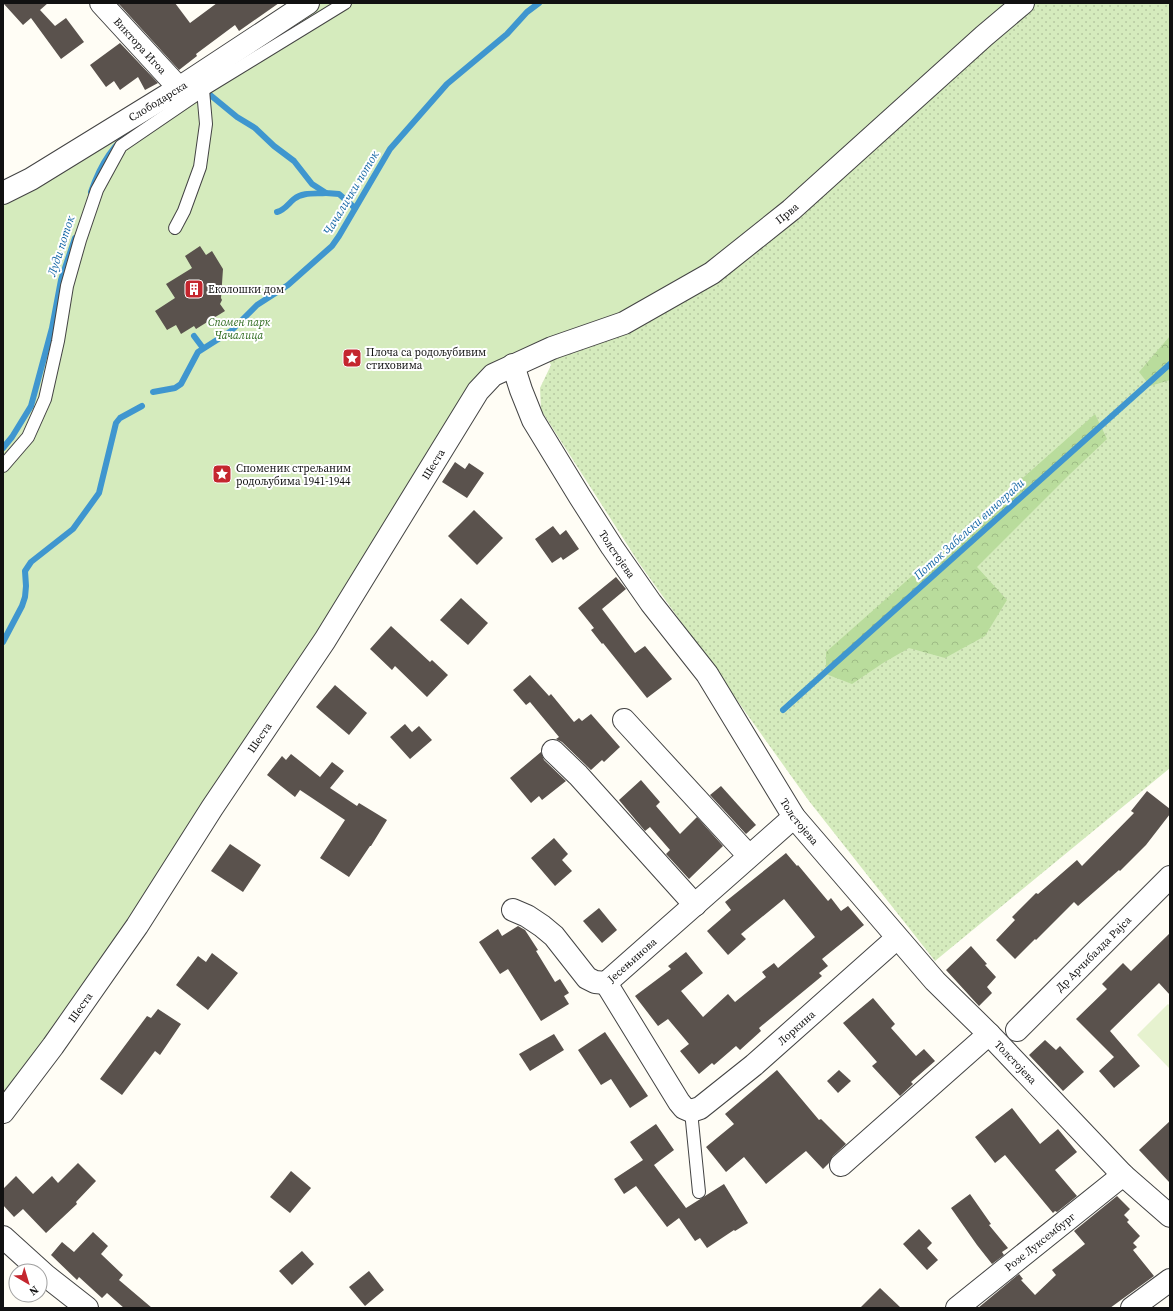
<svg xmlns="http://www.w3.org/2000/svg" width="1173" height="1311" font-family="'Source Serif 4',serif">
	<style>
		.grass { fill: url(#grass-dots) }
		.forest { fill: url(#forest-crowns) }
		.park { fill: #d5ebbd }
		.pitch { fill: #e6f2cf }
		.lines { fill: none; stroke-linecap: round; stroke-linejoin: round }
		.stream { stroke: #3f96cf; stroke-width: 6 }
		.building { fill: #5a524d }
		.service-casing { stroke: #444; stroke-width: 14 }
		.minor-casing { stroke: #444; stroke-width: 24 }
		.service { stroke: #fff; stroke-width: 12 }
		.minor { stroke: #fff; stroke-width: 22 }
		.labels { text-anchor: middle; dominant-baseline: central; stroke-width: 4; stroke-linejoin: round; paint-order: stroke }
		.street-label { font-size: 11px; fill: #111; stroke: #fff }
		.poi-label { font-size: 11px; fill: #111; stroke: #fff; text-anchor: start }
		.park-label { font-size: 11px; font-style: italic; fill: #2f6b1f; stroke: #fff }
		.water-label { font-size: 12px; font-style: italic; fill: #1768a6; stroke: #fff }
	</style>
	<defs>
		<pattern id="grass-dots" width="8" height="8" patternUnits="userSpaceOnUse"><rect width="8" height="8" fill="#d5ebbd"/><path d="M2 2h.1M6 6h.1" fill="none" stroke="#b6c8a1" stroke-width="1.8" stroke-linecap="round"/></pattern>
		<pattern id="forest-crowns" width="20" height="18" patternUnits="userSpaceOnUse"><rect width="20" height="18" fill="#b9dc9c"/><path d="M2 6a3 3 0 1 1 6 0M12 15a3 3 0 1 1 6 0" fill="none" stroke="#9ebc85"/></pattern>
	</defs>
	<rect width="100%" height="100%" fill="#fffdf5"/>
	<!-- grass -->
	<path class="grass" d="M 1023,3 L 1170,3 L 1170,768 L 935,961 L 809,801 L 639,563 L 541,410 L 540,388 L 551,365 L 544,351 Z"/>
	<!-- forest -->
	<g class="forest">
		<path d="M 1170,336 L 1170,380 L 1150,386 L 1139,372 Z"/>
		<path d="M 1095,414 L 1107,439 L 1069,475 L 977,567 L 1007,600 L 985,636 L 945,658 L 909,648 L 883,663 L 852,684 L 826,674 L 826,652 Z"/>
	</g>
	<!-- park -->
	<path class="park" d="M 308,3 L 1023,3 L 712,273 L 493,375 L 3,1112 L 3,193 Z"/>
	<!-- pitch -->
	<path class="pitch" d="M 1168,1004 L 1170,1006 L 1170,1069 L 1137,1035 Z"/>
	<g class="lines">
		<!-- stream -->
		<g class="stream">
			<path d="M 209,94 L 237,117 L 255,128 L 274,146 L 294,161 L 312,184 L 326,193 L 339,194 L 355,208"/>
			<path d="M 91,192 C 101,163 114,143 138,126"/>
			<path d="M 277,212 C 285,210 288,204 294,199 C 303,192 315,194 326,193"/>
			<path d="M 194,336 L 203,348"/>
			<path d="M 153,392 L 175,388 L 181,384 L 198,352 L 231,331 L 257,305 L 288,285 L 332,246 L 339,236 L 390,149 L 447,84 L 507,34 L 527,12 L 539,3"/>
			<path d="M 3,448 L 12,437 L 31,406 L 52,328 L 61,280 L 75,238"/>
			<path d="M 3,642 L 22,606 L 25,597 L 26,586 L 25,571 L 31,562 L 73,529 L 99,493 L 116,423 L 120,418 L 142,406"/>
			<path d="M 783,710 L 1170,364"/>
		</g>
	</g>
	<!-- building -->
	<g class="building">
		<path d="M 3,3 L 48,3 L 40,10 L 55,26 L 66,18 L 84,42 L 61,59 L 31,18 L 23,25 Z"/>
		<path d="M 118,3 L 175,3 L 190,23 L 217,3 L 279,3 L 239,31 L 235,25 L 196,54 L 197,56 L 179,70 Z"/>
		<path d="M 120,43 L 158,83 L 145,90 L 138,77 L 120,90 L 114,81 L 106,87 L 90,65 Z"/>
		<path d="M 200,246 L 206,255 L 212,251 L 223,269 L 221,298 L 222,300 L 220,304 L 225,311 L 196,329 L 194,326 L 181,334 L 176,325 L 167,330 L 155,311 L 175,298 L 166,284 L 192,268 L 185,256 Z"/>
		<path d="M 455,462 L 465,469 L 469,463 L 484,473 L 467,498 L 442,482 Z"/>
		<path d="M 474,510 L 503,538 L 477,565 L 448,536 Z"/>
		<path d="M 553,526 L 560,535 L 566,530 L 579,549 L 563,560 L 561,557 L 552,563 L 535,539 Z"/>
		<path d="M 616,577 L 626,589 L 602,609 L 635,653 L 645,646 L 672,679 L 647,698 L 603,643 L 602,644 L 591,630 L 594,628 L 578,608 Z"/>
		<path d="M 461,598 L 488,623 L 468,645 L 440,620 Z"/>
		<path d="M 391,626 L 430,662 L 432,660 L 448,675 L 427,697 L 395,666 L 392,670 L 370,649 Z"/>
		<path d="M 530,675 L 549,696 L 551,694 L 574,722 L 579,718 L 582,721 L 591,714 L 620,747 L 604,762 L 602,760 L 591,770 L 562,742 L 556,739 L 559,737 L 530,702 L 526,705 L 513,690 Z"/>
		<path d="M 335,685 L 367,713 L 349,735 L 316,707 Z"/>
		<path d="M 405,724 L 412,732 L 419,726 L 432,740 L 410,759 L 390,737 Z"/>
		<path d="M 541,752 L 544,760 L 566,781 L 542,800 L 539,796 L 531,803 L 510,778 Z"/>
		<path d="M 291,754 L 320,777 L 332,762 L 344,771 L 330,788 L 357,806 L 359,803 L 387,820 L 371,846 L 370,846 L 349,877 L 320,858 L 345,820 L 300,790 L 295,797 L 267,775 L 282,756 L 286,760 Z"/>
		<path d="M 641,780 L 660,802 L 656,806 L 680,834 L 697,817 L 723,846 L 689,879 L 666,854 L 670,850 L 650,827 L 645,831 L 619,800 Z"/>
		<path d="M 721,786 L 756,825 L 746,834 L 710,795 Z"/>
		<path d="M 1147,791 L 1170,809 L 1170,814 L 1146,845 L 1120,871 L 1119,870 L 1078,906 L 1074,902 L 1036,940 L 1035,939 L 1015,959 L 996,940 L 1015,920 L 1012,917 L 1036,893 L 1038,894 L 1077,860 L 1082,866 L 1134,813 L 1131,811 Z"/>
		<path d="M 554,838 L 568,854 L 562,860 L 572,871 L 555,886 L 531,858 Z"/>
		<path d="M 230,844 L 261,865 L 243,892 L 211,871 Z"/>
		<path d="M 786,853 L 797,866 L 798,865 L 828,901 L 831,898 L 841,911 L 848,906 L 864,925 L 822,959 L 828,966 L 819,973 L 822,976 L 759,1028 L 761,1031 L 740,1050 L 736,1046 L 714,1065 L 712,1063 L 699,1074 L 680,1051 L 689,1044 L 668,1019 L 658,1026 L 635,996 L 671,969 L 668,966 L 686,952 L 703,973 L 681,991 L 703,1017 L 728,994 L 735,1002 L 766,977 L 762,972 L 774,963 L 778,968 L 815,937 L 784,899 L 741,934 L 746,939 L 728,955 L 707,931 L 731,910 L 725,902 Z"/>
		<path d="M 599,908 L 617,930 L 602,943 L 583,921 Z"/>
		<path d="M 518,926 L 525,930 L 538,950 L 536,951 L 555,982 L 560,979 L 569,993 L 564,996 L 569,1004 L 541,1021 L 508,969 L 500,974 L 479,942 L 498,929 L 502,936 Z"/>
		<path d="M 1170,933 L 1170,995 L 1159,983 L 1110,1031 L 1140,1066 L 1114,1088 L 1099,1071 L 1114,1057 L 1076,1019 L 1107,989 L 1102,984 L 1123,963 L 1131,971 Z"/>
		<path d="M 971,946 L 987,964 L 985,965 L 996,977 L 987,987 L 992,993 L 979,1006 L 946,970 Z"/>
		<path d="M 212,953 L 238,973 L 208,1010 L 176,985 L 198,956 L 206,962 Z"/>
		<path d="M 873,998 L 895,1024 L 891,1028 L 916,1056 L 924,1049 L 935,1061 L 911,1082 L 913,1084 L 900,1096 L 872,1066 L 877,1062 L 843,1023 Z"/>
		<path d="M 158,1009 L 181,1024 L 160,1055 L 155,1051 L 122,1095 L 100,1079 L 147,1016 L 151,1018 Z"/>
		<path d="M 605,1032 L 648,1096 L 630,1108 L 611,1079 L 601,1085 L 578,1050 Z"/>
		<path d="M 554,1034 L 564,1050 L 530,1071 L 519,1054 Z"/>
		<path d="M 1045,1040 L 1056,1050 L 1060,1046 L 1084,1072 L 1063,1091 L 1029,1055 Z"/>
		<path d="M 777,1070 L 819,1120 L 821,1119 L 846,1144 L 833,1156 L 829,1163 L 823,1169 L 806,1151 L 766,1184 L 744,1157 L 726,1172 L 706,1147 L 734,1124 L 725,1114 Z"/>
		<path d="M 839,1070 L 851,1081 L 838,1093 L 827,1081 Z"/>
		<path d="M 1012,1108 L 1040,1144 L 1058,1129 L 1077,1152 L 1055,1170 L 1077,1196 L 1057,1212 L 1055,1211 L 1053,1213 L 1005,1155 L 995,1163 L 975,1137 Z"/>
		<path d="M 1170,1121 L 1170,1183 L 1139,1150 Z"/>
		<path d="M 656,1124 L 674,1150 L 654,1165 L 686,1208 L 724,1184 L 748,1223 L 735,1231 L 734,1230 L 707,1248 L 700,1238 L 695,1241 L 679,1218 L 667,1227 L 636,1186 L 624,1194 L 614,1179 L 643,1160 L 630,1142 Z"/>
		<path d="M 78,1163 L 96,1181 L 76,1202 L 77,1204 L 46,1233 L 23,1209 L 14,1217 L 3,1205 L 3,1189 L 16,1176 L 33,1194 L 52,1176 L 58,1183 Z"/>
		<path d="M 291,1171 L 311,1188 L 290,1213 L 270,1197 Z"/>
		<path d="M 970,1194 L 991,1224 L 989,1225 L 1008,1248 L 1002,1252 L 1004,1255 L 992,1264 L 977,1245 L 951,1208 Z"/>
		<path d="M 1117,1196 L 1130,1209 L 1124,1215 L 1129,1220 L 1127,1222 L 1140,1236 L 1133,1243 L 1137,1247 L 1133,1250 L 1154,1276 L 1110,1308 L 978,1308 L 1019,1274 L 1023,1279 L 1021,1280 L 1035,1295 L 1056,1275 L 1052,1270 L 1085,1244 L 1074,1231 Z"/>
		<path d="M 919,1229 L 932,1243 L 927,1248 L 938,1260 L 927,1270 L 903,1244 Z"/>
		<path d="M 93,1232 L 108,1246 L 101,1254 L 123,1275 L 119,1280 L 152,1308 L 124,1308 L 107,1293 L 102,1298 L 79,1277 L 77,1280 L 51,1255 L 62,1242 L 74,1252 Z"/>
		<path d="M 302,1251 L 314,1264 L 292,1285 L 279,1271 Z"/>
		<path d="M 369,1271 L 384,1290 L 365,1306 L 349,1287 Z"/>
		<path d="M 880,1288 L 901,1308 L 860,1308 Z"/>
	</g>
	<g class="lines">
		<!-- service casing -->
		<g class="service-casing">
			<g id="service">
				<path d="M 175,228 L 184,211 L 200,167 L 206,124 L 203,90"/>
				<path d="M 3,466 L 28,437 L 45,399 L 58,341 L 67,286 L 80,240 L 97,190 L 121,146 L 203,90 L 345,3"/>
				<path d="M 691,1111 L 699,1192"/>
			</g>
		</g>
		<!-- minor casing -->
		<g class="minor-casing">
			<g id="minor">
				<path id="s1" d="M 101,3 L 179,88"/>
				<path id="s2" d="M 3,193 L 31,179 L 179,88 L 308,3"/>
				<path id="s3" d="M 513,365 L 521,390 L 533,420 L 580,497 L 612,547 L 651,603 L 707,674 L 794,817 L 935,981 L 989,1034 L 1123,1175 L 1170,1216"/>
				<path d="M 624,720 L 749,856"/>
				<path d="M 553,751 L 578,775 L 695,905"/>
				<path id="s4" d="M 513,910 L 527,916 L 542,926 L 554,936 L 587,978 L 595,982 L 606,983 L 794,817"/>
				<path id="s5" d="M 606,983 L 679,1102 L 684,1108 L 691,1111 L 700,1108 L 754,1065 L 897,938"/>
				<path id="s6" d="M 1017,1030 L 1170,877"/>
				<path id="s7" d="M 3,1112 L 53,1046 L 137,926 L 212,808 L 325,640 L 478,391 L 493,375 L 552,348 L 624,323 L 712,273 L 791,210 L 984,36 L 1023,3"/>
				<path d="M 841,1165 L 989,1034"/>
				<path d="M 3,1237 L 45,1275 L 87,1308"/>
				<path id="s8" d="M 957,1308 L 1123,1175"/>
				<path d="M 1132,1308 L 1170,1280"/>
			</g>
		</g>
		<!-- service -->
		<use href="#service" class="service"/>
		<!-- minor -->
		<use href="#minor" class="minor"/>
	</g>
	<!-- icons -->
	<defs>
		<g id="building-square" transform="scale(1)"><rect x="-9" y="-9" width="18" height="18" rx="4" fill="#c4262e" stroke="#fff"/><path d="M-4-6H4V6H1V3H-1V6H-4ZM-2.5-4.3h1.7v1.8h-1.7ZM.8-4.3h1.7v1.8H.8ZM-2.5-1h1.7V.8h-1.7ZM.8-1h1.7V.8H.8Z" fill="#fff"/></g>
		<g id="sight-square" transform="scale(1)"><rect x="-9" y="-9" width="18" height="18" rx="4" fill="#c4262e" stroke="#fff"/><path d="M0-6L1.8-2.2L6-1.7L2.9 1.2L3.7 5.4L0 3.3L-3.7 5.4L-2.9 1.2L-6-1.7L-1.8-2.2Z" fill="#fff"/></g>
	</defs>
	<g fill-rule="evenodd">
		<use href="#building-square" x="194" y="289"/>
		<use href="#sight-square" x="352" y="358"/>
		<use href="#sight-square" x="222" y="474"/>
	</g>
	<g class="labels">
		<!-- street labels -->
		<g class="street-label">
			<text stroke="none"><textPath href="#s1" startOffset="58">Виктора Игоа</textPath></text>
			<text stroke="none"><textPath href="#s2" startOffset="180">Слободарска</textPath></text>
			<text stroke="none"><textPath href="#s7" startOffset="1224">Прва</textPath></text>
			<text stroke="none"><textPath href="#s7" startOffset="778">Шеста</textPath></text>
			<text stroke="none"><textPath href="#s3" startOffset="217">Толстојева</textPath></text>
			<text stroke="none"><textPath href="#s7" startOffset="454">Шеста</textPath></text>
			<text stroke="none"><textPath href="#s3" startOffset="541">Толстојева</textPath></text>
			<text stroke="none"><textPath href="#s6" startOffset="108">Др Арчибалда Рајса</textPath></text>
			<text stroke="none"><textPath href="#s4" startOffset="157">Јесењинова</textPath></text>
			<text stroke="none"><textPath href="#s7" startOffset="130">Шеста</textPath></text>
			<text stroke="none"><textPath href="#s5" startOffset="290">Лоркина</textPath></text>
			<text stroke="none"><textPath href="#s3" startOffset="865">Толстојева</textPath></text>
			<text stroke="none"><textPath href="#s8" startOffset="106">Розе Луксембург</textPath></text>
		</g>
		<!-- poi labels -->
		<g class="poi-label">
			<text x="208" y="289">Еколошки дом</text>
			<text x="366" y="352">Плоча са родољубивим<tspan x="366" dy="13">стиховима</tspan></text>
			<text x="236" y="468">Споменик стрељаним<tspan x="236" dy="13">родољубима 1941-1944</tspan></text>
		</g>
		<!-- park labels -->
		<g class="park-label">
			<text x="239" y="322">Спомен парк<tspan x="239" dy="13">Чачалица</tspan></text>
		</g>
		<!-- water labels -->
		<g class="water-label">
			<text transform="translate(351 193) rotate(-59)">Чачалички поток</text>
			<text transform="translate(61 246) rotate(-72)">Луди поток</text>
			<text transform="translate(969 529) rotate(-42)">Поток Забелски виногради</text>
		</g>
	</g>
	<!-- border -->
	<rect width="1173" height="1311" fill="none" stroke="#111111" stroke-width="8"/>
	<!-- north arrow -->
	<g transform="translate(28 1283) rotate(142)"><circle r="19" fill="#ffffff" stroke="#a0a0a0"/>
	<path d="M0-3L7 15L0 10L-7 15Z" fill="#c4262e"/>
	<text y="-6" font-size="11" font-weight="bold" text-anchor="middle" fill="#111111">N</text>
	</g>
</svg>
